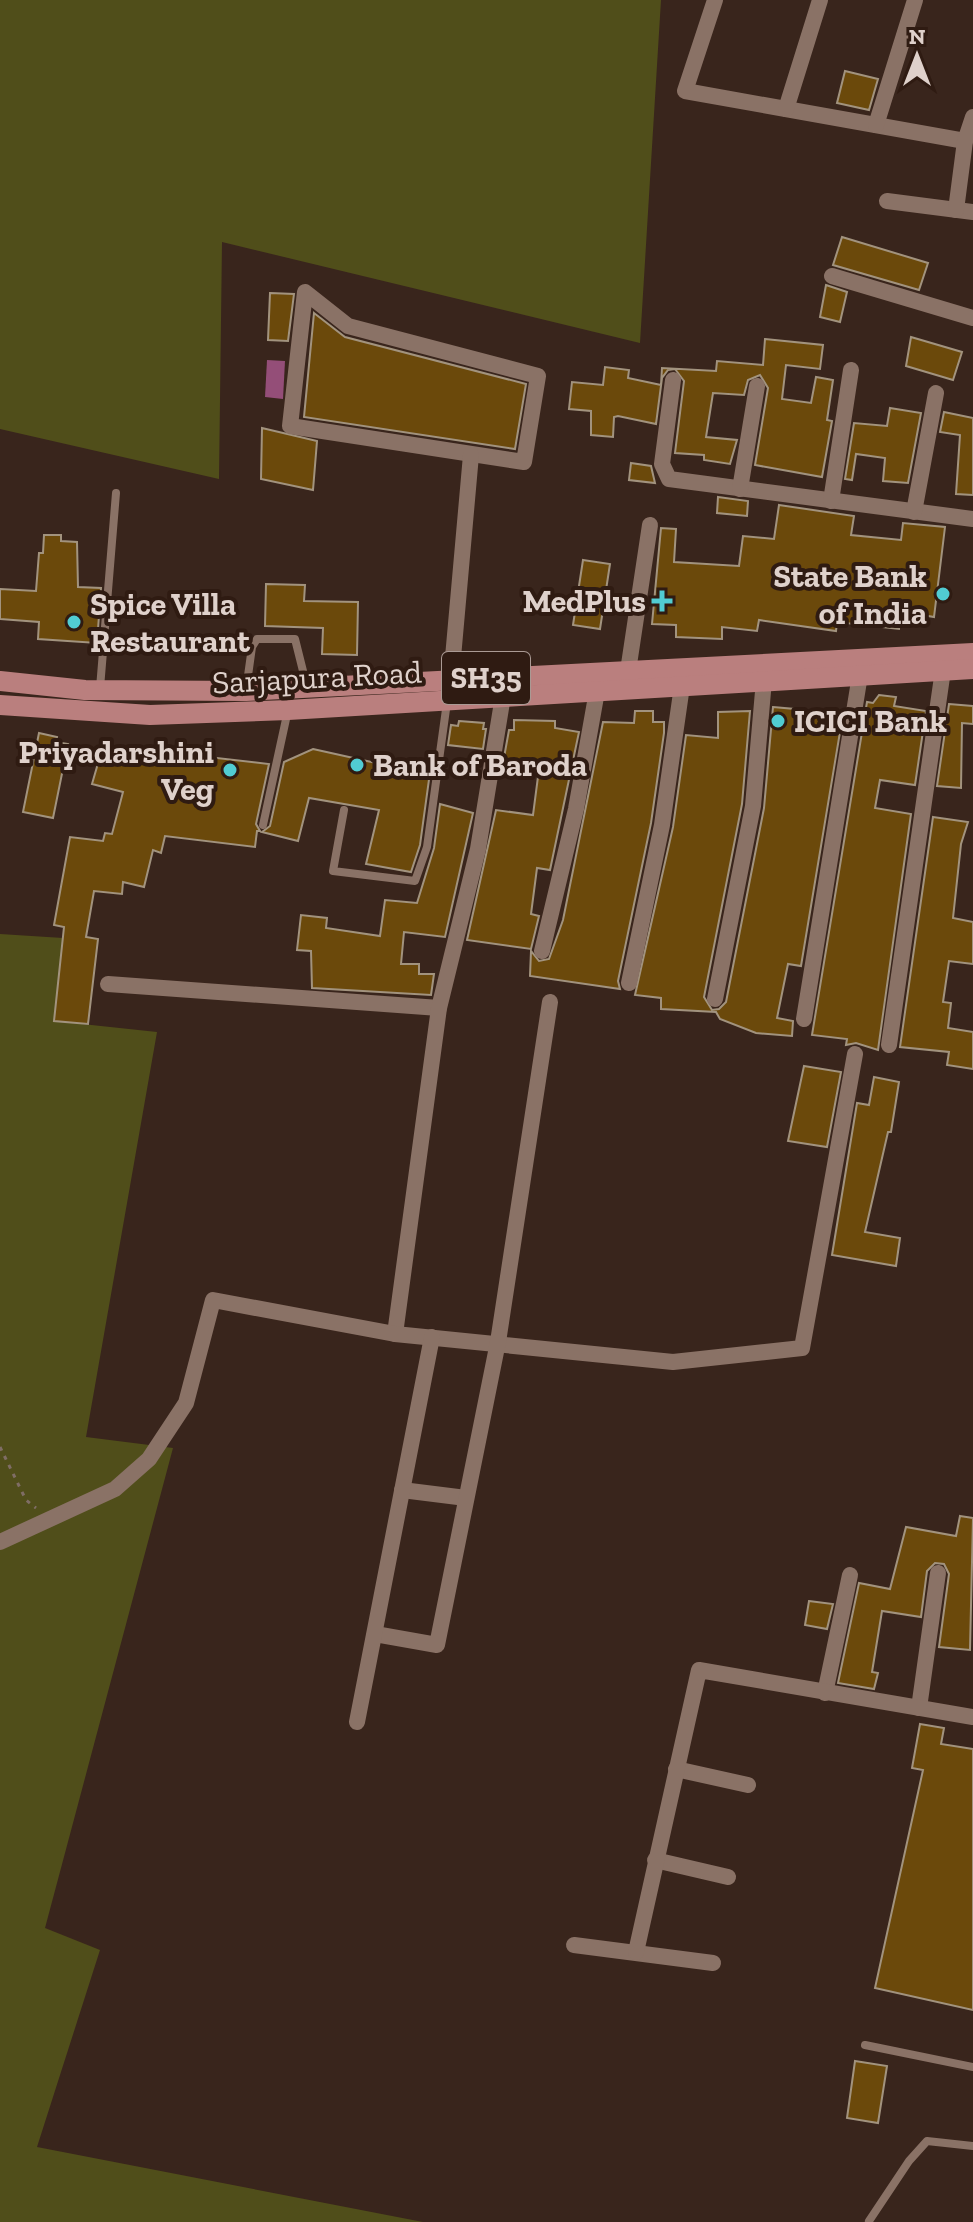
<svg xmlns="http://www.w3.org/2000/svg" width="973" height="2222" font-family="'Zilla Slab',serif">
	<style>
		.green { fill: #504e1a }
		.water { fill: #944e78 }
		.building { fill: #6b490b; stroke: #a2937e; stroke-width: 2 }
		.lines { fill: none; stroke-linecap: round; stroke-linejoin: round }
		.path { stroke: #7f6d65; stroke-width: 3; stroke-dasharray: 4 6; stroke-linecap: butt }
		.service { stroke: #8a7266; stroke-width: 8 }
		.minor { stroke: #8a7266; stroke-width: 16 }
		.primary { stroke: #ba7f7e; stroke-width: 20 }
		.poi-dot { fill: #51ccd2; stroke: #2f1b12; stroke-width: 3 }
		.labels { text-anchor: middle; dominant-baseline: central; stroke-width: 8; stroke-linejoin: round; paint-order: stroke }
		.shield { fill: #2f1b12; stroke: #aa9a94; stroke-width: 2 }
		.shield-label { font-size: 30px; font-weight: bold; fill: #dfd1cb }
		.poi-label { font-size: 32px; font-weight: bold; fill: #dfd1cb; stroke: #2f1b12; text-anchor: end }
		.street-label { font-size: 32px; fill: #dfd1cb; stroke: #2f1b12 }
	</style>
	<rect width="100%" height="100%" fill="#39251c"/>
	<!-- green -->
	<g class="green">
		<path d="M 0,0 L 661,0 L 640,343 L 222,242 L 219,479 L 0,429 Z"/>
		<path d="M 0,934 L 63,938 L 54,1021 L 157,1032 L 86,1437 L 173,1448 L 45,1928 L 100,1950 L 37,2147 L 423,2222 L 0,2222 Z"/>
	</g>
	<!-- water -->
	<path class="water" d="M 267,360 L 285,361 L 283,399 L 265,397 Z"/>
	<!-- building -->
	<g class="building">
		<path d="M 845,71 L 878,79 L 869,110 L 837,103 Z"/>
		<path d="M 842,237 L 928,263 L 919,290 L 833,265 Z"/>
		<path d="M 826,285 L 847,292 L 840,322 L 820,317 Z"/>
		<path d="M 270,293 L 294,294 L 288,341 L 268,340 Z"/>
		<path d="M 314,313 L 345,337 L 526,384 L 515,449 L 304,417 Z"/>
		<path d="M 911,337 L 962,352 L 953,380 L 906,366 Z"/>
		<path d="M 765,339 L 823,345 L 820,369 L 786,365 L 782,399 L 811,403 L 816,377 L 833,380 L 827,420 L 832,421 L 822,477 L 755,465 L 768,388 L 760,375 L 748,380 L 744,395 L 713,393 L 706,437 L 737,440 L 730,464 L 704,460 L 704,455 L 675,453 L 684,381 L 675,369 L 668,370 L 662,378 L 656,424 L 618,416 L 614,417 L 613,437 L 591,435 L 591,411 L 569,409 L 572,382 L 603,385 L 605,367 L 629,370 L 628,378 L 661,385 L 662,368 L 716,371 L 717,361 L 763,365 Z"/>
		<path d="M 890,408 L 921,413 L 908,483 L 883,481 L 885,458 L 856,454 L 852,480 L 845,479 L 854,423 L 887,426 Z"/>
		<path d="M 944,412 L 973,418 L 973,495 L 956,494 L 960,435 L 940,432 Z"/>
		<path d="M 262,428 L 317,441 L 313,490 L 261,479 Z"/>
		<path d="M 631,463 L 651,466 L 655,483 L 629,480 Z"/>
		<path d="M 718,497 L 748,501 L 747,516 L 717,513 Z"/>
		<path d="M 779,505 L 854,516 L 851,535 L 901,540 L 903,523 L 945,527 L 934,617 L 900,611 L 899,629 L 837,622 L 836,631 L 759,620 L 757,631 L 722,627 L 722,639 L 676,637 L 676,625 L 652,624 L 661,528 L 676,529 L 674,562 L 739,566 L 743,536 L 774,539 Z"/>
		<path d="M 44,535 L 61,535 L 61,541 L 77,542 L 78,587 L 101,588 L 97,643 L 38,639 L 39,622 L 0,619 L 0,589 L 36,591 L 39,553 L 43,553 Z"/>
		<path d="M 583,560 L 610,564 L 600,629 L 573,625 Z"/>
		<path d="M 266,584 L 305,585 L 304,601 L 358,602 L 357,655 L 322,654 L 323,628 L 265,626 Z"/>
		<path d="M 879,695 L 896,697 L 894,706 L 926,711 L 915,785 L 880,780 L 875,808 L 911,814 L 878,1050 L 856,1043 L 846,1045 L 847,1039 L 812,1035 L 867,702 L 873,703 Z"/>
		<path d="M 949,704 L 973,706 L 973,724 L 962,723 L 961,788 L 937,786 Z"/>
		<path d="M 773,707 L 806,710 L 806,715 L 842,720 L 801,966 L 788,964 L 777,1018 L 793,1021 L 792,1036 L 756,1033 L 720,1019 L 716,1012 L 661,1009 L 661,998 L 635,995 L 673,827 L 686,735 L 718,738 L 718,712 L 750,711 L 742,804 L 704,997 L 712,1010 L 719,1009 L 726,1002 L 764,808 Z"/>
		<path d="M 635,711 L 653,711 L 653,722 L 664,722 L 664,733 L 651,823 L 618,981 L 620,989 L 530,976 L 531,951 L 539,961 L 549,959 L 563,920 L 603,722 L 634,723 Z"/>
		<path d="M 514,720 L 555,721 L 555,728 L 579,732 L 550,870 L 537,868 L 531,914 L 539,916 L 531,949 L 467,940 L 496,810 L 533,815 L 539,769 L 503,763 L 509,730 L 514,730 Z"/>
		<path d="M 459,721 L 484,723 L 483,729 L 486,729 L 483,749 L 448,745 L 451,725 L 458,726 Z"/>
		<path d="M 39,733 L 57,737 L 56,742 L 68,744 L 53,818 L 23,812 Z"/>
		<path d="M 103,746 L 163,759 L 165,752 L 269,764 L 256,824 L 260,831 L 257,831 L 255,847 L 165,836 L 161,853 L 153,850 L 144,887 L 123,882 L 122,894 L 94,891 L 86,937 L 98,939 L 88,1024 L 54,1021 L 64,927 L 54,925 L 70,837 L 103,841 L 105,833 L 112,834 L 123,792 L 92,784 Z"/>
		<path d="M 313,749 L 385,765 L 386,758 L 431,765 L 420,845 L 411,872 L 366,864 L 379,810 L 309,798 L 298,841 L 262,832 L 270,826 L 284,762 Z"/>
		<path d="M 440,804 L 473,813 L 445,937 L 404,932 L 401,964 L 419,964 L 419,974 L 434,974 L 431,995 L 312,988 L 311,951 L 297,950 L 301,915 L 327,918 L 326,928 L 380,936 L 385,900 L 417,903 L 434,848 Z"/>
		<path d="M 933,817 L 968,822 L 961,844 L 953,918 L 973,922 L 973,964 L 949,961 L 943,1002 L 951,1003 L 948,1028 L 973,1032 L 973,1069 L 947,1065 L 949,1052 L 900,1047 Z"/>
		<path d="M 804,1066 L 841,1072 L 827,1147 L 788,1141 Z"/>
		<path d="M 874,1077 L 899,1082 L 891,1132 L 888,1132 L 865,1232 L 900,1238 L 896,1266 L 832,1255 L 857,1103 L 869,1105 Z"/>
		<path d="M 960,1516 L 973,1518 L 970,1650 L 939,1647 L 949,1574 L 944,1564 L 935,1563 L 927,1571 L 921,1617 L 882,1611 L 872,1672 L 878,1673 L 874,1689 L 838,1683 L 859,1583 L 890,1589 L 906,1527 L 956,1536 Z"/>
		<path d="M 809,1601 L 833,1604 L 827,1629 L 805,1625 Z"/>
		<path d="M 920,1724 L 944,1728 L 941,1744 L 973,1749 L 973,2010 L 875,1988 L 923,1770 L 912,1768 Z"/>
		<path d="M 855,2061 L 887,2066 L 878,2123 L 847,2118 Z"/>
	</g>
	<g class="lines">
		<!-- path -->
		<path class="path" d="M 0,1447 L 26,1500 L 36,1508"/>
		<!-- service -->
		<g class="service">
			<path d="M 100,688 L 116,493"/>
			<path d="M 246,690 L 252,647 L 257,639 L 295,639 L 307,687"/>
			<path d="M 344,810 L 333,871 L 415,881 L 427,847 L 447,702"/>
			<path d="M 263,825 L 288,710"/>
			<path d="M 865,2045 L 973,2067"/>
			<path d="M 869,2221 L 909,2161 L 927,2141 L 973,2146"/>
		</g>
		<!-- minor -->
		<g class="minor">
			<path d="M 715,0 L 685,91 L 965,141"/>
			<path d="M 786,109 L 820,0"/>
			<path d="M 876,125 L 915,0"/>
			<path d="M 887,201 L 973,212"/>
			<path d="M 956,210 L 965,141 L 973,117"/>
			<path d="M 832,276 L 973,318"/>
			<path d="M 305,292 L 348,326 L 538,376 L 524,462 L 290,426 Z"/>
			<path d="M 673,380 L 662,464 L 669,479 L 973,519"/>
			<path d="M 740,489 L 757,386"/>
			<path d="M 831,501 L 851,370"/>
			<path d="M 914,512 L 936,393"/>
			<path d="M 628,671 L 650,525"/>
			<path d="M 451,680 L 471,455"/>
			<path d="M 542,951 L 576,809 L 597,691"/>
			<path d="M 629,983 L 662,825 L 682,686"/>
			<path d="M 108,984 L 439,1008"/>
			<path d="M 715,999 L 753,806 L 764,680"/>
			<path d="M 804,1019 L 860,675"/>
			<path d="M 889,1045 L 943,670"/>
			<path d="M 395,1334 L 439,1008 L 478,849 L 503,696"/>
			<path d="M 402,1490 L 466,1498"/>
			<path d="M 0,1542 L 115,1489 L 149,1459 L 186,1403 L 213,1300 L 395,1334 L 673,1362 L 802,1348 L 855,1054"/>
			<path d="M 375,1634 L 437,1645 L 498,1342 L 550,1002"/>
			<path d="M 825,1693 L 850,1575"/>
			<path d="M 919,1708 L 938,1573"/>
			<path d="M 357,1722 L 432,1337"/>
			<path d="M 676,1769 L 748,1785"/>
			<path d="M 655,1860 L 728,1877"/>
			<path d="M 574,1945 L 713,1963"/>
			<path d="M 636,1952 L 699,1670 L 973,1717"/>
		</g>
		<!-- primary -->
		<g class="primary">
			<path d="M 0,681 L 85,690 L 246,691 L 973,653"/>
			<path d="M 0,705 L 150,715 L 288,710 L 973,669"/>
		</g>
	</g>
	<!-- markers -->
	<g class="poi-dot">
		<circle cx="943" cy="594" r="8"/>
		<path d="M658 589h8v8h8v8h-8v8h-8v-8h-8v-8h8z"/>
		<circle cx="74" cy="622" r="8"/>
		<circle cx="778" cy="721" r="8"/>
		<circle cx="357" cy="765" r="8"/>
		<circle cx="230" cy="770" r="8"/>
	</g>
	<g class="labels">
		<!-- shield labels -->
		<rect class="shield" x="442" y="652" width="88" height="52" rx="6"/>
		<g class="shield-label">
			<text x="486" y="678">SH35</text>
		</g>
		<!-- poi labels -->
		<g class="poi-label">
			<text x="927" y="576">State Bank<tspan x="927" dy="37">of India</tspan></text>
			<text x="646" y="601">MedPlus</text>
			<text x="90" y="604" text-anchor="start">Spice Villa<tspan x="90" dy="37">Restaurant</tspan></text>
			<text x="794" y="721" text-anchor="start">ICICI Bank</text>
			<text x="214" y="752">Priyadarshini<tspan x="214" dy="37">Veg</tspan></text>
			<text x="373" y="765" text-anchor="start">Bank of Baroda</text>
		</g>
		<!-- street labels -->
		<g class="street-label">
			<text transform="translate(317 677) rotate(-3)">Sarjapura Road</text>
		</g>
	</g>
	<!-- north arrow -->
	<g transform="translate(917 56)" stroke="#2f1b12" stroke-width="6" paint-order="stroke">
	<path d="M0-6L14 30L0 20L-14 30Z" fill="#dfd1cb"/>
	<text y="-12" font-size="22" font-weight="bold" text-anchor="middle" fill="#dfd1cb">N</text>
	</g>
</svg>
